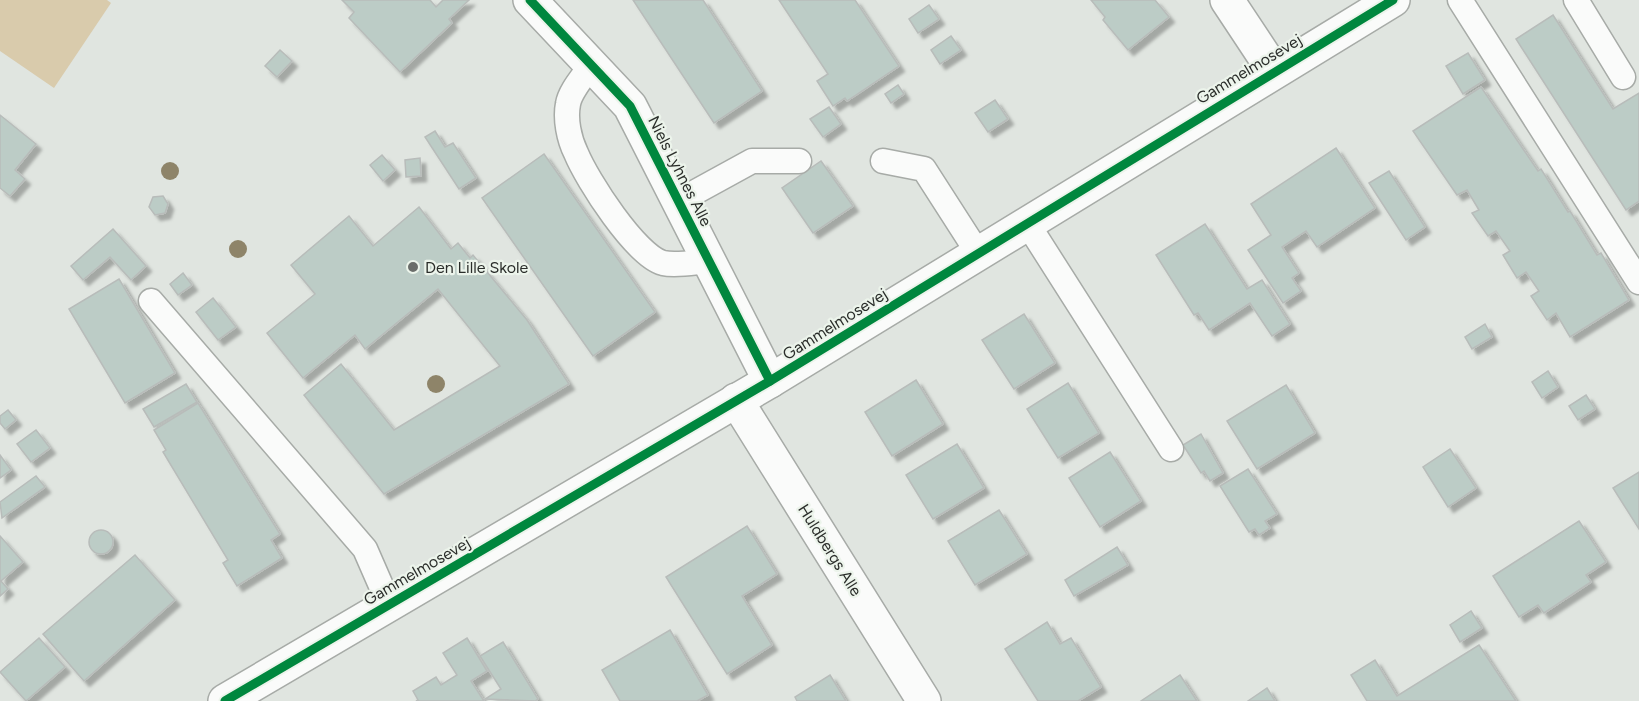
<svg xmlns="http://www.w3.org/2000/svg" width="1639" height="701" font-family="Figtree,sans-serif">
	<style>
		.green { fill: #d9cbac }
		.building { fill: #bcccc6; stroke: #b8bcba; stroke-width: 1.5; filter: url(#shadow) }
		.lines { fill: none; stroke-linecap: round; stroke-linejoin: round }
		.lane-casing { stroke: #a7aba7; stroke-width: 27 }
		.street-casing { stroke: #a7aba7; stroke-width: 36 }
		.secondary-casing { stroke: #a7aba7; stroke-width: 36 }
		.lane { stroke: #fafbfa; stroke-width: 24 }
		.street { stroke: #fafbfa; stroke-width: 33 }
		.secondary { stroke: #fafbfa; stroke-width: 33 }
		.cycleway-casing { stroke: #ecf4eb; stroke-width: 13 }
		.cycleway { stroke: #00873e; stroke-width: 9 }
		.tree { fill: #8e8469 }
		.poi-dot { fill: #6a6d6a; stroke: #ecf4eb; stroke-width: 2 }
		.labels { text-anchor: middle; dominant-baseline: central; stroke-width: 4.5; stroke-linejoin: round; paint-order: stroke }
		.street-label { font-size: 16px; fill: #2a2d2a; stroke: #ecf4eb }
		.poi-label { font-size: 16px; fill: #2a2d2a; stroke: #ecf4eb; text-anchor: start }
	</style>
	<defs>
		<filter id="shadow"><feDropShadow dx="5.5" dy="5.5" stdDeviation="1.5" flood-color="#0004"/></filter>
	</defs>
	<rect width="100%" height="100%" fill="#e0e5e0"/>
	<!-- green -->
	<path class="green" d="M 0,0 L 107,0 L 111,3 L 54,88 L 0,51 Z"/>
	<!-- building -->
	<g class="building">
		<path d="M 342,0 L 430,0 L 436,7 L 443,0 L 469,0 L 449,19 L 452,23 L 400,72 L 349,18 L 354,12 Z"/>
		<path d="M 633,0 L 703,0 L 762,91 L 714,123 Z"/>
		<path d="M 779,0 L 855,0 L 899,66 L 847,101 L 845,98 L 833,106 L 817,81 L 828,74 Z"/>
		<path d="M 1091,0 L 1155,0 L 1169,17 L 1128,50 L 1103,20 L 1105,17 Z"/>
		<path d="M 929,5 L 939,19 L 918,33 L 909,19 Z"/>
		<path d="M 1553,15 L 1613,109 L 1639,93 L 1639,201 L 1626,210 L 1516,39 Z"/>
		<path d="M 951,36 L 961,50 L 940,64 L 931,50 Z"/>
		<path d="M 280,50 L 292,61 L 277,77 L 265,66 Z"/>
		<path d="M 1468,53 L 1485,80 L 1463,94 L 1446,66 Z"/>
		<path d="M 898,85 L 904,94 L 891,103 L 885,94 Z"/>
		<path d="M 1481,87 L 1538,171 L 1541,169 L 1568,212 L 1570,211 L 1597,255 L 1601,253 L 1629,300 L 1570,337 L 1556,313 L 1547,320 L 1531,296 L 1539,291 L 1526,272 L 1517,278 L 1503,255 L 1510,251 L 1496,231 L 1488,236 L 1472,213 L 1479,210 L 1467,190 L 1457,195 L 1413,131 Z"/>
		<path d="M 995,100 L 1008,119 L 988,132 L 975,113 Z"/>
		<path d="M 829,107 L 841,124 L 823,137 L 810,119 Z"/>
		<path d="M 0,115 L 36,144 L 15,170 L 25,179 L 10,196 L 0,188 Z"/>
		<path d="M 435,131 L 445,147 L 453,143 L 476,178 L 459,189 L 425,137 Z"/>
		<path d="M 1336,148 L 1375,208 L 1317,247 L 1306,231 L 1282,247 L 1299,273 L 1292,278 L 1301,291 L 1283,303 L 1248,250 L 1271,235 L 1251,204 Z"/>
		<path d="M 544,154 L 655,312 L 593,356 L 482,198 Z"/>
		<path d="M 382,155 L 395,170 L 383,181 L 370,165 Z"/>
		<path d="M 420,158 L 421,176 L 406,177 L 405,160 Z"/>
		<path d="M 821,161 L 853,206 L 813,233 L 782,188 Z"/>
		<path d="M 1389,171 L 1425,227 L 1406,240 L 1369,183 Z"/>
		<path d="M 163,196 L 168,204 L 165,213 L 155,215 L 149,207 L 153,197 Z"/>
		<path d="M 419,207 L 451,249 L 458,243 L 470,258 L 473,255 L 527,320 L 569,384 L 384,494 L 304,395 L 341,364 L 394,430 L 500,366 L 438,289 L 365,349 L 355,335 L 303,378 L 267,333 L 315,294 L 291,265 L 349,216 L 373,246 Z"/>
		<path d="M 1205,224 L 1247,289 L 1262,280 L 1290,324 L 1272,336 L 1250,303 L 1209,330 L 1198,313 L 1194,315 L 1156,255 Z"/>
		<path d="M 113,229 L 146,266 L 131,280 L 110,257 L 83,280 L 71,266 Z"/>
		<path d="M 183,273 L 192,285 L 178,295 L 170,284 Z"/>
		<path d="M 119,279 L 175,373 L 125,403 L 69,309 Z"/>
		<path d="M 213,298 L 236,327 L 218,340 L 196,312 Z"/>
		<path d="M 1024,314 L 1055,363 L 1014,389 L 982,340 Z"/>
		<path d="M 1485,324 L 1492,337 L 1472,349 L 1465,337 Z"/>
		<path d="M 1548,371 L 1558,387 L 1542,398 L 1532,382 Z"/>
		<path d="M 916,380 L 943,424 L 892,456 L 865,412 Z"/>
		<path d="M 1068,383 L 1099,433 L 1058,458 L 1027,409 Z"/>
		<path d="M 186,384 L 197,402 L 154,427 L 143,409 Z"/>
		<path d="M 1286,385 L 1315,433 L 1257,469 L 1227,421 Z"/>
		<path d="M 1586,395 L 1595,409 L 1578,420 L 1569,406 Z"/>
		<path d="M 198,403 L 280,534 L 271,540 L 282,558 L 237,586 L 223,563 L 228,560 L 163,452 L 166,450 L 154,430 Z"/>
		<path d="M 8,410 L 16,420 L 5,429 L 0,423 L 0,416 Z"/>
		<path d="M 36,430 L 50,448 L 31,462 L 17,444 Z"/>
		<path d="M 1201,434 L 1223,473 L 1210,481 L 1204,471 L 1201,473 L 1183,445 Z"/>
		<path d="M 957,444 L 984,488 L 933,519 L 906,475 Z"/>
		<path d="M 1450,449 L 1476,488 L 1448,507 L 1423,467 Z"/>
		<path d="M 1110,452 L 1141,501 L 1100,527 L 1069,478 Z"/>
		<path d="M 0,455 L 11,470 L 0,478 Z"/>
		<path d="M 1248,469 L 1277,514 L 1265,521 L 1270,528 L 1259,535 L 1255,529 L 1249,532 L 1220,486 Z"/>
		<path d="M 1639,472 L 1639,529 L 1613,488 Z"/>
		<path d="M 36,476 L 45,487 L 2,518 L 0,502 Z"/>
		<path d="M 999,510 L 1027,554 L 975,585 L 948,541 Z"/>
		<path d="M 1579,521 L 1606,562 L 1586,575 L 1591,582 L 1544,613 L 1538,605 L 1519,617 L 1493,576 Z"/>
		<path d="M 747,526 L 777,574 L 742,596 L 772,645 L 727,674 L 666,577 Z"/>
		<circle cx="101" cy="542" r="12"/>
		<path d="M 0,536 L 23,562 L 1,581 L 8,589 L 0,596 Z"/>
		<path d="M 1117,547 L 1128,565 L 1074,596 L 1065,580 Z"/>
		<path d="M 135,555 L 175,600 L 84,681 L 43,634 Z"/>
		<path d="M 1471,611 L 1482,628 L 1460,642 L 1450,625 Z"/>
		<path d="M 1047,622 L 1060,644 L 1071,638 L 1101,687 L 1078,701 L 1038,701 L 1005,649 Z"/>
		<path d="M 670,630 L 708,695 L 697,701 L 620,701 L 602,670 Z"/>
		<path d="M 39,638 L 65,667 L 26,701 L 0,672 Z"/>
		<path d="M 467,638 L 487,671 L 471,681 L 484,701 L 416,701 L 418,700 L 413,691 L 436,677 L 441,685 L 457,675 L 443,653 Z"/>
		<path d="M 503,642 L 538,699 L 535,701 L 485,699 L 501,689 L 480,656 Z"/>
		<path d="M 1479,645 L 1516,701 L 1367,701 L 1351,675 L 1375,660 L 1397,696 Z"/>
		<path d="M 830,675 L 846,701 L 797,701 L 795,697 Z"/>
		<path d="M 1180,675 L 1197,701 L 1141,701 Z"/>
		<path d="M 1267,688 L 1275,701 L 1248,701 Z"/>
	</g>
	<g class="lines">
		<!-- lane casing -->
		<g class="lane-casing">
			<g id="lane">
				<path d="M 1460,0 L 1639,282"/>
				<path d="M 1576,0 L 1623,77"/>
				<path d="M 591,65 C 584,76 570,91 568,104 C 565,119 569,139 576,153 C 587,180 636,256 663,263 C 677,266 695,262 709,261"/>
				<path d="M 883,161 L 924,169 L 978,253"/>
				<path d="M 679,201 L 752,161 L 799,161"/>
				<path d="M 1027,223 L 1171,449"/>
				<path d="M 151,301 L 365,549 L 389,604"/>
			</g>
		</g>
		<!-- street casing -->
		<g class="street-casing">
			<g id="street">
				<path d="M 530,0 L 630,106 L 770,381"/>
				<path d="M 1227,0 L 1274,71"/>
				<path d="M 736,400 L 924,701"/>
			</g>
		</g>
		<!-- secondary casing -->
		<g class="secondary-casing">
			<path id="secondary" d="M 225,701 L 770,381 L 1393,0"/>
		</g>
		<!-- lane -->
		<use href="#lane" class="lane"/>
		<!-- street -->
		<use href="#street" class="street"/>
		<!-- secondary -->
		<use href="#secondary" class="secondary"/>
		<!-- cycleway casing -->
		<g class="cycleway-casing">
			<g id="cycleway">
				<path d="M 530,0 L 630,106 L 770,381"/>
				<path d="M 225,701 L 770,381 L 1393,0"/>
			</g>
		</g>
		<!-- cycleway -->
		<use href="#cycleway" class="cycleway"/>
	</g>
	<!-- trees -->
	<g class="tree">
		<circle cx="170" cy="171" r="9"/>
		<circle cx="238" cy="249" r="9"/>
		<circle cx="436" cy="384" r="9"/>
	</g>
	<!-- markers -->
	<circle class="poi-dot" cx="413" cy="267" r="6"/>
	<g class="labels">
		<!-- street labels -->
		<g class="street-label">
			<text transform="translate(1249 69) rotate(-31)">Gammelmosevej</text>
			<text transform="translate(680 171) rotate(63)">Niels Lyhnes Alle</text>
			<text transform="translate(835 324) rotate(-32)">Gammelmosevej</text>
			<text transform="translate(830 550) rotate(58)">Huldbergs Alle</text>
			<text transform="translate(417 571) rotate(-30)">Gammelmosevej</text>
		</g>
		<!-- poi labels -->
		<g class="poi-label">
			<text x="425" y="267">Den Lille Skole</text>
		</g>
	</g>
</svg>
